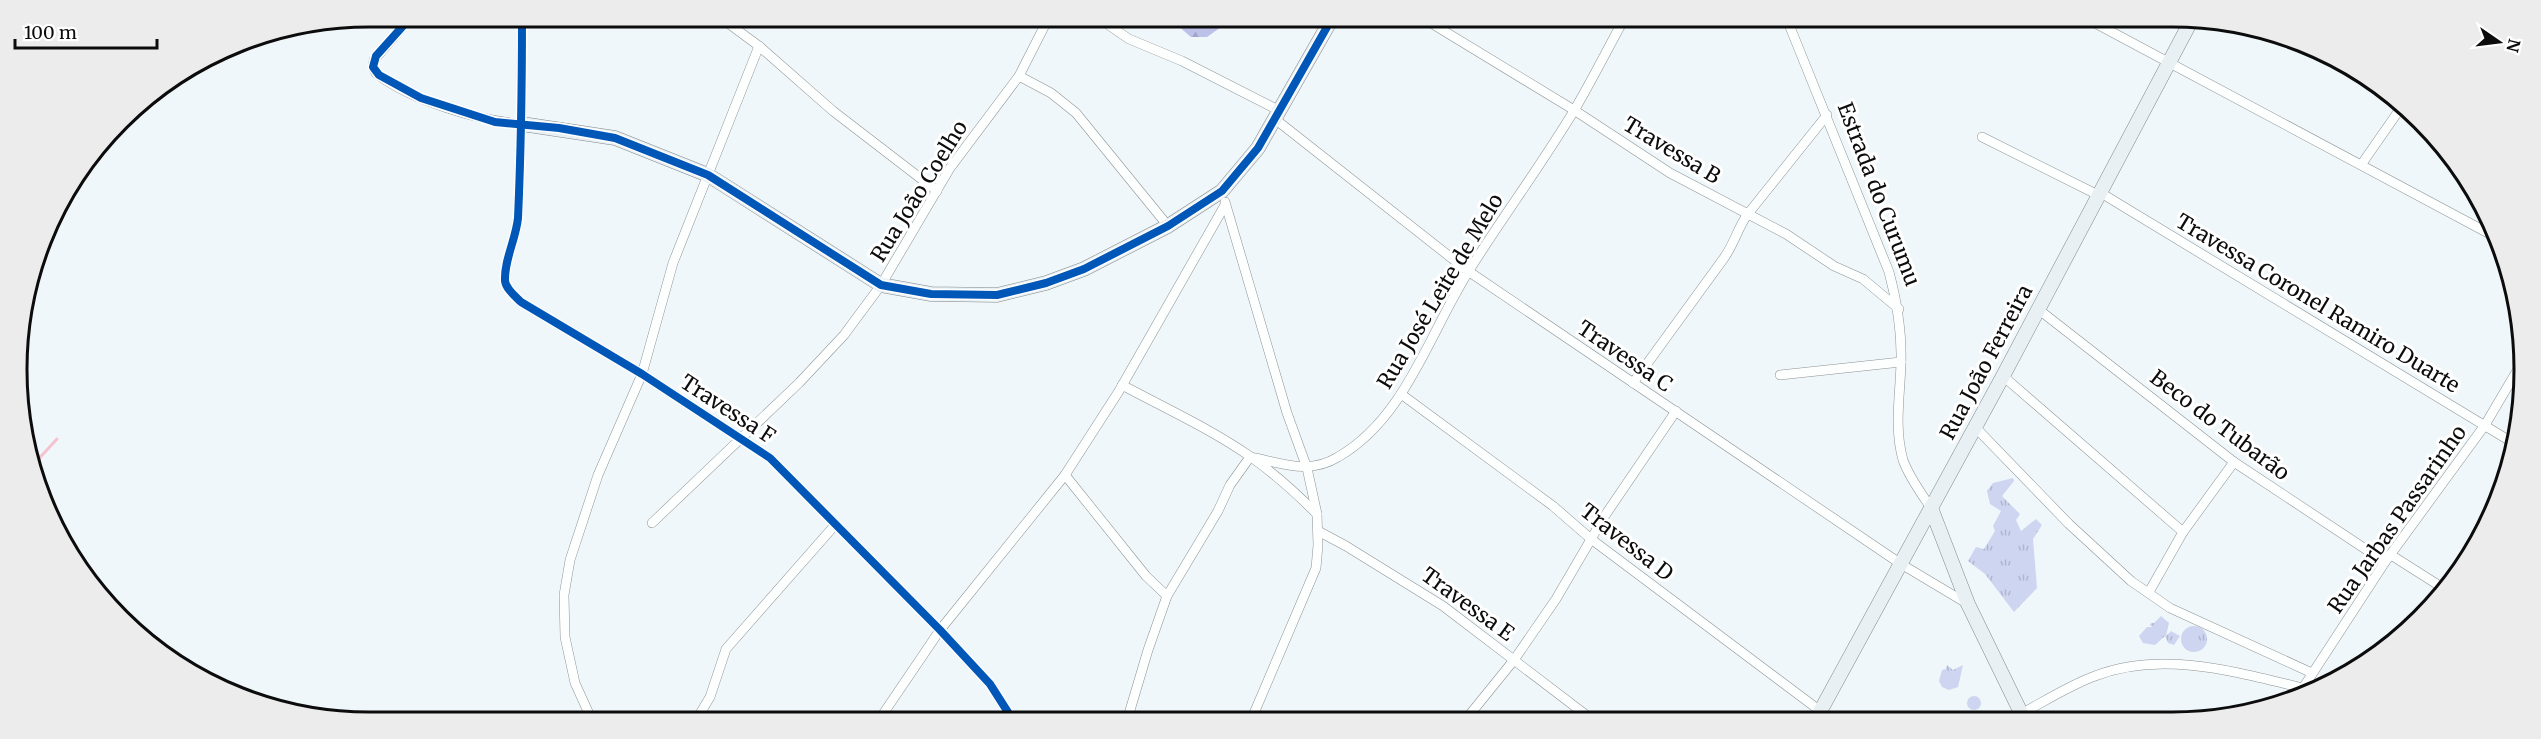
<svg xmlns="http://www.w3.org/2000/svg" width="2541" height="739" font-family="Merriweather,serif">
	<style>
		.grass { fill: url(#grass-tufts) }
		.forest { fill: url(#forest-firs) }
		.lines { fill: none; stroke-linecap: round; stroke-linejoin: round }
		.stream { stroke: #f5c3cf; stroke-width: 3 }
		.street-casing { stroke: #8e9293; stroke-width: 10 }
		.secondary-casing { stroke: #85888a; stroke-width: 15 }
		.street { stroke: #fdfefe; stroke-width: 9 }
		.secondary { stroke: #e8f0f4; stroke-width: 14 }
		.cycleway-casing { stroke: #fff; stroke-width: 11 }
		.cycleway { stroke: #0057b8; stroke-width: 8 }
		.labels { text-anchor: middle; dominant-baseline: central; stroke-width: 6; stroke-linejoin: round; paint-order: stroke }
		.street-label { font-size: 21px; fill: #0c0c0c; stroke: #fff }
		.rim { fill: none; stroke: #0c0c0c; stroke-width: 3 }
	</style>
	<defs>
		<pattern id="grass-tufts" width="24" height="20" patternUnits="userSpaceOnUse" patternTransform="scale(1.5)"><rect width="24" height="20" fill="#ced5f1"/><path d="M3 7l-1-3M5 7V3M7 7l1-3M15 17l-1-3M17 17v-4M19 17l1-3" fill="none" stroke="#b0b6cd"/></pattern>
		<pattern id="forest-firs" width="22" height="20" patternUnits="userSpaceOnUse" patternTransform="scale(1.5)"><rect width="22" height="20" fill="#bcc1ea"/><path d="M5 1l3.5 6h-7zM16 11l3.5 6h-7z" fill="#a0a5c8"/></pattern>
	</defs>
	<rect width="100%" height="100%" fill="#eff7fa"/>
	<!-- grass -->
	<g class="grass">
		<path d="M 2013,478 L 2014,481 L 2002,496 L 2020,514 L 2016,520 L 2021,531 L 2036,519 L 2042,525 L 2033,539 L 2037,588 L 2014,612 L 1985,574 L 1968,561 L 1976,547 L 1984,549 L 1995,531 L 1993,526 L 2001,511 L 1990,504 L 1987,491 L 1993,483 Z"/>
		<path d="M 2161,616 L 2169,623 L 2166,636 L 2171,631 L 2180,636 L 2174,645 L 2168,643 L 2165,636 L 2155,645 L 2143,643 L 2139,636 L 2147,627 L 2152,627 L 2150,625 L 2151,623 L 2154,623 Z"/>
		<circle cx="2194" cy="639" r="13"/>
		<path d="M 1947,665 L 1953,670 L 1963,665 L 1958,687 L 1949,690 L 1942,687 L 1939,681 L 1942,670 L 1946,669 Z"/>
		<circle cx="1974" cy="703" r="7"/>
	</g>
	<!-- forest -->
	<path class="forest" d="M 1170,19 L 1231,20 L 1207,37 L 1191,37 Z"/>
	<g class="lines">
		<!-- stream -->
		<path class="stream" d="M 33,465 L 57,439"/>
		<!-- street casing -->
		<g class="street-casing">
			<g id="street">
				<path d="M 411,17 L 374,60 L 373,67 L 376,73 C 409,100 480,121 522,124"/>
				<path d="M 522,17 C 522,84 521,151 518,218 C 516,239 504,260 505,281 C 506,289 515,296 521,302 L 642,374 L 770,458 L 940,630 L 990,684 L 1011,717"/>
				<path d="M 721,18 L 759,46 L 833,111 L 937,191"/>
				<path d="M 1100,19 L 1129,39 L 1182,61 L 1280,111"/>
				<path d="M 1426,20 L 1574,110 L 1670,173 L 1786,234 L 1834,266 L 1863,279 L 1899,309"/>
				<path d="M 1788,22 L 1889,272 C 1897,302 1902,331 1901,363 C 1900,396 1894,428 1903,460 C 1909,477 1921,493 1931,508"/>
				<path d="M 2095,23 L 2490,234"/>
				<path d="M 1019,76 L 1051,93 L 1076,113 L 1168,226"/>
				<path d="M 1275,119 L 1468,271 L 1901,564 L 1968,604"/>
				<path d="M 1982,137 L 2100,196"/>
				<path d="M 2361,165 L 2400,109"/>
				<path d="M 2101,193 L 2515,444"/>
				<path d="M 1225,202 L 1287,413 L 1307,468 L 1317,514 L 1318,545 L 1316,568 L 1252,718"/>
				<path d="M 2038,309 L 2234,462 L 2385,562"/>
				<path d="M 1780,375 L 1901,362"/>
				<path d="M 2003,376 L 2183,532 L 2149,592"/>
				<path d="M 1633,383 L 1724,258 C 1734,244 1738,228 1747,215 L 1827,115"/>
				<path d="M 1122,385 C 1165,408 1211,429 1251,457 C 1275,474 1296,493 1317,514"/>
				<path d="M 1401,394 L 1553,506 L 1591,539 L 1831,719"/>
				<path d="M 1975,427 L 2069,524 L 2131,581 L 2170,608 L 2312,673"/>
				<path d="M 1250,457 C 1282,463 1309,475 1338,457 C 1406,418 1430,331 1470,269 C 1504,215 1542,164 1575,109 C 1592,80 1607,50 1623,21"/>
				<path d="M 1065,475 L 1146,576 L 1167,596"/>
				<path d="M 652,523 L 799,383 L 844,335 L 881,285 L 950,168 L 1019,76 L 1048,19"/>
				<path d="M 1318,531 L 1346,546 L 1443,606 L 1590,718"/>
				<path d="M 2183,532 L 2234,462"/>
				<path d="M 2391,555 L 2443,588"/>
				<path d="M 2303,688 L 2385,562 L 2485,425 L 2518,369"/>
				<path d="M 590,716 L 575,683 L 565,637 L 564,595 L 570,560 L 598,475 L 642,374 L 673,263 L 759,46"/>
				<path d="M 698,717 L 710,697 L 726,649 L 835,525"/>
				<path d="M 881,717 L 940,630 L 1065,475 L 1119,391 L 1225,205"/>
				<path d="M 1128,717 L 1148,650 L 1167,596 L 1218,511 L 1230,485 L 1250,457"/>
				<path d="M 1467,718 L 1514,660 L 1556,599 L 1604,517 L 1676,411"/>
				<path d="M 2017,719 L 2021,714 C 2045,701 2070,685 2095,676 C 2162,650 2236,672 2303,688 L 2312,692"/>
			</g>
		</g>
		<!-- secondary casing -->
		<g class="secondary-casing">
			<g id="secondary">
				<path d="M 522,124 L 615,138 L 708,175 L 881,285 L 931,294 L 997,295 L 1046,283 L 1084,269 L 1168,226 L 1222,191 L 1258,148 L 1331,20"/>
				<path d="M 1931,508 L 1968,604 L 2024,719"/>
				<path d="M 1816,719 L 2003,376 L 2190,23"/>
			</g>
		</g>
		<!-- street -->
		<use href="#street" class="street"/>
		<!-- secondary -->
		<use href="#secondary" class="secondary"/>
		<!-- cycleway casing -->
		<g class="cycleway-casing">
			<g id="cycleway">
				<path d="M 411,17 L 376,56 L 373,67 L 379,75 L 421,98 L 495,122 L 559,128 L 615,138 L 708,175 L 881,285 L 931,294 L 997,295 L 1046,283 L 1084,269 L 1168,226 L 1222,191 L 1258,148 L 1331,20"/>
				<path d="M 522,17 C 522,84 521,151 518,218 C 516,239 504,260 505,281 C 506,289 515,296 521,302 L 642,374 L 770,458 L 940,630 L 990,684 L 1011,717"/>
			</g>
		</g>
		<!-- cycleway -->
		<use href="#cycleway" class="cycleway"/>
	</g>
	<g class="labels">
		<!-- street labels -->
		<g class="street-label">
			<text transform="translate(1672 150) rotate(31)">Travessa B</text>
			<text transform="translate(919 191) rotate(-58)">Rua João Coelho</text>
			<text transform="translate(1879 194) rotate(69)">Estrada do Curumu</text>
			<text transform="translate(1440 291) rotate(-59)">Rua José Leite de Melo</text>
			<text transform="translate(2318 303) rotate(31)">Travessa Coronel Ramiro Duarte</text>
			<text transform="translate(1625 356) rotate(34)">Travessa C</text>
			<text transform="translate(1986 362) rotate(-62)">Rua João Ferreira</text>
			<text transform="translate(728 409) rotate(33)">Travessa F</text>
			<text transform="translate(2220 425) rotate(37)">Beco do Tubarão</text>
			<text transform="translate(2397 519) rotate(-55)">Rua Jarbas Passarinho</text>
			<text transform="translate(1627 542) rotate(38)">Travessa D</text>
			<text transform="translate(1468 604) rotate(36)">Travessa E</text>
		</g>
	</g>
	<!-- crop -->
	<path d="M0 0H2541V739H0ZM369 27H2172A342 342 0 0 1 2514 369V370A342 342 0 0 1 2172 712H369A342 342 0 0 1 27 370V369A342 342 0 0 1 369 27Z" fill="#ececec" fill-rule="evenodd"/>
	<path class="rim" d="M369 27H2172A342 342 0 0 1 2514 369V370A342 342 0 0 1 2172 712H369A342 342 0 0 1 27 370V369A342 342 0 0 1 369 27Z"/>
	<!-- north arrow -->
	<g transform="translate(2499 42) rotate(104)" stroke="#ffffff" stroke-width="4.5" paint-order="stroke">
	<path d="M0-4.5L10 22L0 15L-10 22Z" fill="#0c0c0c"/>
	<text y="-9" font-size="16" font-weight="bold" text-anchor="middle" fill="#0c0c0c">N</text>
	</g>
	<!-- scale -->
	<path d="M15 39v9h142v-9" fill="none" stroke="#0c0c0c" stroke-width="3"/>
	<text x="24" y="39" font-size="18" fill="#0c0c0c" stroke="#ffffff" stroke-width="4.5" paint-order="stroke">100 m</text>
</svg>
